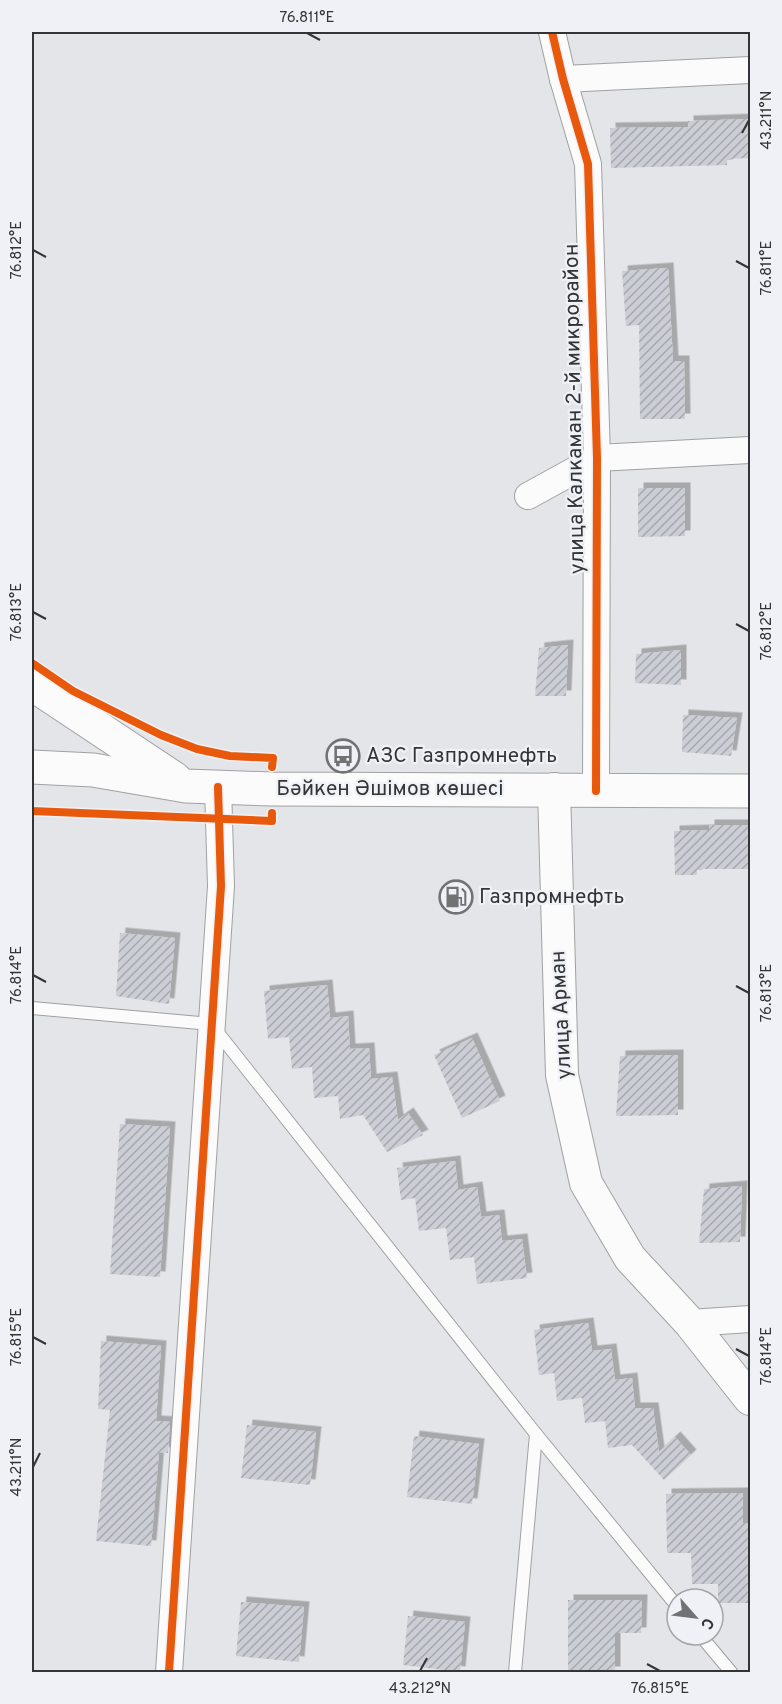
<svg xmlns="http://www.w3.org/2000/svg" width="782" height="1704" font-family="Overpass,sans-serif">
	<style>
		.building { fill: url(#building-hatch); filter: url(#shadow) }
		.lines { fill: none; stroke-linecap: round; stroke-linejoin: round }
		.service-casing { stroke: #a1a1a3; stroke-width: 14 }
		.minor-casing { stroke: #a1a1a3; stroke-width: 28 }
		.tertiary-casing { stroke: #a1a1a3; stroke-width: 34 }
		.secondary-casing { stroke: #a1a1a3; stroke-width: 35 }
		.service { stroke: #fbfbfc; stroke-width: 12 }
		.minor { stroke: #fbfbfc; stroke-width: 26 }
		.tertiary { stroke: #fbfbfc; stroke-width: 32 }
		.secondary { stroke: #fbfbfc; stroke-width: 33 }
		.cycleway-casing { stroke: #f0f1f6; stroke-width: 11 }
		.cycleway { stroke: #e8590c; stroke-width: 8 }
		.ticks { fill: none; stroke: #333435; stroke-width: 2 }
		.labels { text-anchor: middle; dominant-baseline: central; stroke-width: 4.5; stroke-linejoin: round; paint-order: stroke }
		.street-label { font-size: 21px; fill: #333435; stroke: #f0f1f6 }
		.poi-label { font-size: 21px; fill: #333435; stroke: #f0f1f6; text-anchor: start }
		.neatline { fill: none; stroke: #333435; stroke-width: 2 }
		.ticks-label { font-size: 15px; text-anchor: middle; fill: #333435 }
	</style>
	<defs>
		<pattern id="building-hatch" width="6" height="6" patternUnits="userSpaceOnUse" patternTransform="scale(1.5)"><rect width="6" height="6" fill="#ccced6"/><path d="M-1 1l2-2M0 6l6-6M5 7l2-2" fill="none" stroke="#a6a8ae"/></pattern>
		<filter id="shadow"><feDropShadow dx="5.5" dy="-5.5" stdDeviation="0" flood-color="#0004"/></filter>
	</defs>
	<rect width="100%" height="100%" fill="#e4e5e8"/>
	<!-- building -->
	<g class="building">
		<path d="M 750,119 L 750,158 L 727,159 L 727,165 L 611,168 L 610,128 L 688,127 L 688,121 Z"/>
		<path d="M 668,268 L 673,361 L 684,361 L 685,419 L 640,419 L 639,325 L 626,326 L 622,271 Z"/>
		<path d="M 638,488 L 685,488 L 685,536 L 638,537 Z"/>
		<path d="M 568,645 L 566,696 L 535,696 L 539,648 Z"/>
		<path d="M 681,650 L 681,685 L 635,683 L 636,654 Z"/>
		<path d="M 683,715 L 737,718 L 731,756 L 682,752 Z"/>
		<path d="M 709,825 L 749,825 L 748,869 L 697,869 L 697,875 L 675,875 L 674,831 L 709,830 Z"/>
		<path d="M 120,933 L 175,938 L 169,1004 L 116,996 Z"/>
		<path d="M 327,985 L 330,1018 L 348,1016 L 350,1049 L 369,1048 L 371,1079 L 392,1077 L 398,1120 L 408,1113 L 423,1135 L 387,1152 L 363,1115 L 340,1119 L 338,1096 L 314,1098 L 312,1067 L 292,1069 L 289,1037 L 268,1039 L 264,991 Z"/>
		<path d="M 472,1038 L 500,1101 L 462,1118 L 434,1055 Z"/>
		<path d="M 678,1055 L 678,1115 L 616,1116 L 620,1056 Z"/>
		<path d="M 120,1124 L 170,1127 L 160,1277 L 110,1274 Z"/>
		<path d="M 455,1161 L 458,1190 L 477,1187 L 481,1217 L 499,1215 L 502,1241 L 522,1239 L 527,1278 L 477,1284 L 474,1257 L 450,1260 L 446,1228 L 419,1231 L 415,1198 L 401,1200 L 397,1168 Z"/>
		<path d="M 742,1186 L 740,1242 L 699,1243 L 704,1189 Z"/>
		<path d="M 588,1323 L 592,1351 L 611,1349 L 615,1380 L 632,1378 L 635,1408 L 653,1408 L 659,1452 L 675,1437 L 691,1455 L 664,1480 L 632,1445 L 608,1448 L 605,1421 L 585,1423 L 582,1398 L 557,1401 L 554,1373 L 539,1375 L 534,1330 Z"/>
		<path d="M 101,1341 L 161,1346 L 156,1421 L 170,1422 L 168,1453 L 159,1452 L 151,1546 L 96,1541 L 110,1410 L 98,1409 Z"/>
		<path d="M 247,1425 L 316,1432 L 310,1485 L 241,1478 Z"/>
		<path d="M 414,1436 L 479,1444 L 472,1504 L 407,1497 Z"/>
		<path d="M 743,1493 L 743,1523 L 750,1523 L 750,1603 L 718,1603 L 718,1584 L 692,1584 L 691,1553 L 667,1553 L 666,1494 Z"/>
		<path d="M 568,1600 L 642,1600 L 641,1633 L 615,1633 L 615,1672 L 568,1672 Z"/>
		<path d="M 241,1602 L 304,1607 L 299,1662 L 236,1656 Z"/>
		<path d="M 408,1616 L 465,1622 L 460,1672 L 403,1665 Z"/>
	</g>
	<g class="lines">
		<!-- service casing -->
		<g class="service-casing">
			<g id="service">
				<path d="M 32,1008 L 211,1024 L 536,1434 L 677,1606"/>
				<path d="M 700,1635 L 731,1672"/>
				<path d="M 515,1672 L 536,1434"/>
			</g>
		</g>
		<!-- minor casing -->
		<g class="minor-casing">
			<g id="minor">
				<path d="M 552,32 L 563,79 L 588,164 L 597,458 L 596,791"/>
				<path d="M 563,79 L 750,70"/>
				<path d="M 528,496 L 597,458 L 750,450"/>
				<path d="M 690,1323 L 750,1319"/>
				<path d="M 169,1672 L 221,886 L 218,787"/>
			</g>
		</g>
		<!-- tertiary casing -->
		<g class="tertiary-casing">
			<path id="tertiary" d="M 554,789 L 562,1075 L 586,1183 L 630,1258 L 690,1323 L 750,1399"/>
		</g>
		<!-- secondary casing -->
		<g class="secondary-casing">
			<g id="secondary">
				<path d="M 32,684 L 175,779"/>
				<path d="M 32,767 L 93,770 L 186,786 L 272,789 L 750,791"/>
			</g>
		</g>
		<!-- service -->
		<use href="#service" class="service"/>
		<!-- minor -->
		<use href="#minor" class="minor"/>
		<!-- tertiary -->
		<use href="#tertiary" class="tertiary"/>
		<!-- secondary -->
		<use href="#secondary" class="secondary"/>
		<!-- cycleway casing -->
		<g class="cycleway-casing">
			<g id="cycleway">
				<path d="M 552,32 L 563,79 L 588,164 L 597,458 L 596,791"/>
				<path d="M 32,663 L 73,691 L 161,735 L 197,749 L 230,756 L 273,758 L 272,767"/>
				<path d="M 32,811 L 272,821 L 272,813"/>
				<path d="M 169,1672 L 221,886 L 218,787"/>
			</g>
		</g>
		<!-- cycleway -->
		<use href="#cycleway" class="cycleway"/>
	</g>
	<!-- ticks -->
	<path class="ticks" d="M 307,33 L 320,40M 742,133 L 749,120M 33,250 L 46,257M 736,261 L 749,268M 33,612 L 46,619M 736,624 L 749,631M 33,975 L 46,982M 736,986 L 749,993M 33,1337 L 46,1344M 736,1349 L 749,1356M 33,1467 L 40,1453M 647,1664 L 660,1671M 420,1671 L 427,1658"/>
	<!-- icons -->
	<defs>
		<g id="bus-ring" transform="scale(1.725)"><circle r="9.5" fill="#f0f1f6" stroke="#717274" stroke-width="1.5"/><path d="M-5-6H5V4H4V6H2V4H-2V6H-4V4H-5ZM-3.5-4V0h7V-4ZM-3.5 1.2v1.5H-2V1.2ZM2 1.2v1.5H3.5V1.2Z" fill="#717274"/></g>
		<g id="fuel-ring" transform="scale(1.725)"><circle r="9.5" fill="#f0f1f6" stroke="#717274" stroke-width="1.5"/><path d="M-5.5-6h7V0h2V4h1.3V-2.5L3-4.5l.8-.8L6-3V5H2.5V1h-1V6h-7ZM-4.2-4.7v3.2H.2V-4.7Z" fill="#717274"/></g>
	</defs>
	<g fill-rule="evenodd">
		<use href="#bus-ring" x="343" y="756"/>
		<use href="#fuel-ring" x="456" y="897"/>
	</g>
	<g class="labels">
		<!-- street labels -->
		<g class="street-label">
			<text transform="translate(575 409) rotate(-91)">улица Калкаман 2-й микрорайон</text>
			<text x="390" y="789">Бәйкен Әшімов көшесі</text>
			<text transform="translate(562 1015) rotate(-93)">улица Арман</text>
		</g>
		<!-- poi labels -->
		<g class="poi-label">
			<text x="366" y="756">АЗС Газпромнефть</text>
			<text x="479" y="897">Газпромнефть</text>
		</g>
	</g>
	<!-- border -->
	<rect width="782" height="1704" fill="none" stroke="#f0f1f6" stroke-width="66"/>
	<!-- north arrow -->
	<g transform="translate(695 1617) rotate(118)"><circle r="28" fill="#f0f1f6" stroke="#a4a5a9" stroke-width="1.5"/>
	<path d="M0-4.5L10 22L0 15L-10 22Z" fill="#717274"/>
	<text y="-9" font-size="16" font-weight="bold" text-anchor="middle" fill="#333435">С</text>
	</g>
	<rect x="33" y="33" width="716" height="1638" class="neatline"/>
	<g class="ticks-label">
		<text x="307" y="22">76.811°E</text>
		<text transform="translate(766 120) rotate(-90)" y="5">43.211°N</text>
		<text transform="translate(16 250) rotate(-90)" y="5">76.812°E</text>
		<text transform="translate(766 268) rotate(-90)" y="5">76.811°E</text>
		<text transform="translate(16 612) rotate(-90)" y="5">76.813°E</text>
		<text transform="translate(766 631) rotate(-90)" y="5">76.812°E</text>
		<text transform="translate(16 975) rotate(-90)" y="5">76.814°E</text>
		<text transform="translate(766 993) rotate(-90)" y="5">76.813°E</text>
		<text transform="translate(16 1337) rotate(-90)" y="5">76.815°E</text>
		<text transform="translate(766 1356) rotate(-90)" y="5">76.814°E</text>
		<text transform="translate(16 1467) rotate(-90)" y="5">43.211°N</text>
		<text x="420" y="1693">43.212°N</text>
		<text x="660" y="1693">76.815°E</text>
	</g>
</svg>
